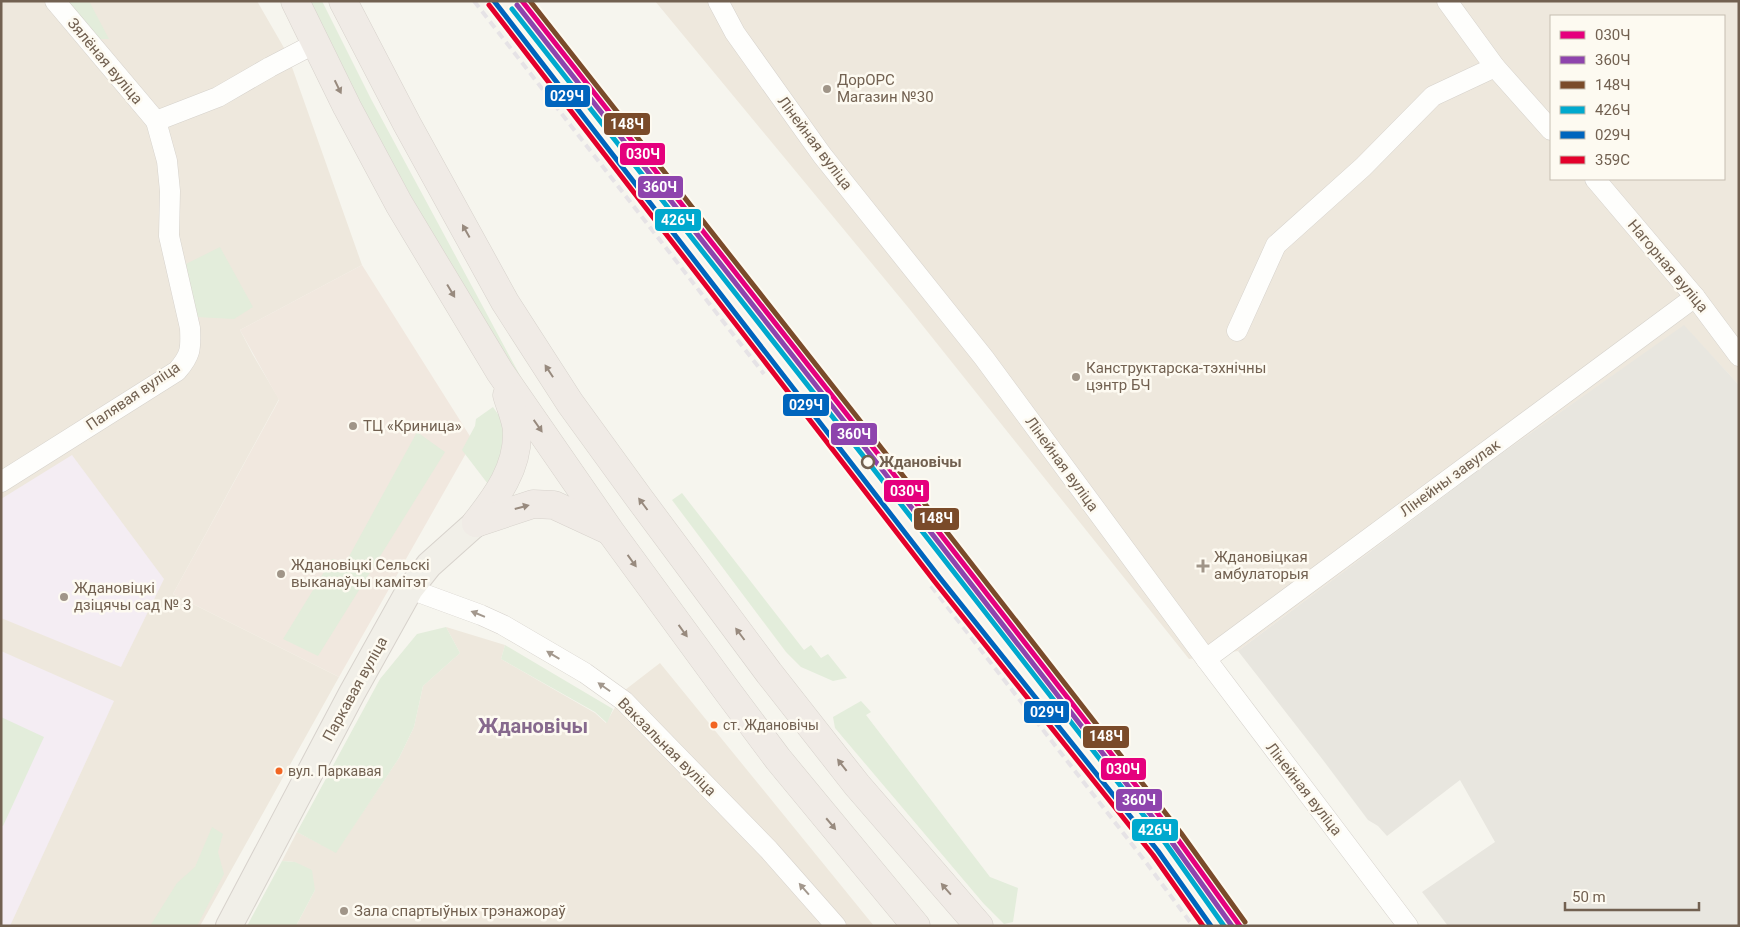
<svg xmlns="http://www.w3.org/2000/svg" width="1740" height="927" font-family="Roboto,sans-serif">
	<style>
		.residential { fill: #eee8dd; fill-rule: evenodd }
		.commercial { fill: #f1e8df }
		.industrial { fill: #e8e6df }
		.education { fill: #f4edf3 }
		.green { fill: #e3eddb }
		.lines { fill: none; stroke-linecap: round; stroke-linejoin: round }
		.minor-casing { stroke: #d6d2cc; stroke-width: 21 }
		.major-casing { stroke: #d7d2cc; stroke-width: 28 }
		.highway-casing { stroke: #d7d2cc; stroke-width: 29 }
		.minor { stroke: #fefefc; stroke-width: 20 }
		.major { stroke: #f1efe8; stroke-width: 26 }
		.highway { stroke: #f0ebe6; stroke-width: 28 }
		.rail { stroke: #e6e3e6; stroke-width: 4; stroke-dasharray: 8 5; stroke-linecap: butt }
		.rail-1-casing { stroke: #fdfaf1; stroke-width: 9 }
		.rail-2-casing { stroke: #fdfaf1; stroke-width: 9 }
		.rail-3-casing { stroke: #fdfaf1; stroke-width: 9 }
		.rail-4-casing { stroke: #fdfaf1; stroke-width: 9 }
		.rail-5-casing { stroke: #fdfaf1; stroke-width: 9 }
		.rail-6-casing { stroke: #fdfaf1; stroke-width: 9 }
		.rail-1 { stroke: #e5007d; stroke-width: 5 }
		.rail-2 { stroke: #8e44ad; stroke-width: 5 }
		.rail-3 { stroke: #7a4b2a; stroke-width: 5 }
		.rail-4 { stroke: #00a9ce; stroke-width: 5 }
		.rail-5 { stroke: #0065bd; stroke-width: 5 }
		.rail-6 { stroke: #e4002b; stroke-width: 5 }
		.oneway { fill: #988a7e }
		.oneway2 { fill: #a3988d }
		.poi-dot { fill: #a09588; stroke: #fdfaf1; stroke-width: 2 }
		.stop-dot { fill: #fdfaf1; stroke: #726151; stroke-width: 2.5 }
		.bus-dot { fill: #f26522; stroke: #fdfaf1; stroke-width: 2 }
		.labels { text-anchor: middle; dominant-baseline: central; stroke-width: 5; stroke-linejoin: round; paint-order: stroke }
		.bus-label { font-size: 14px; fill: #726151; stroke: #fdfaf1; text-anchor: start }
		.street-label { font-size: 15px; fill: #726151; stroke: #fdfaf1 }
		.poi-label { font-size: 15px; fill: #726151; stroke: #fdfaf1; text-anchor: start }
		.stop-label { font-size: 15px; font-weight: bold; fill: #726151; stroke: #fdfaf1; text-anchor: start }
		.district-label { font-size: 20px; font-weight: bold; fill: #86698d; stroke: #fdfaf1 }
		.line-badge { stroke: #fdfaf1; stroke-width: 2 }
		.badge-label { font-size: 14px; text-anchor: middle; font-weight: bold; fill: #fff }
	</style>
	<rect width="100%" height="100%" fill="#f6f5ee"/>
	<!-- residential -->
	<g class="residential">
		<path d="M 1,1 L 257,1 L 287,53 L 362,265 L 240,330 L 253,355 L 279,399 L 173,594 L 339,677 L 200,926 L 1,926 Z"/>
		<path d="M 655,1 L 1739,1 L 1739,385 L 1684,326 L 1488,463 L 1238,651 L 1189,659 L 907,306 ZM 1551,16 L 1724,16 L 1724,179 L 1551,179 Z"/>
		<path d="M 446,627 L 505,645 L 501,659 L 595,713 L 606,723 L 625,690 L 660,663 L 874,926 L 296,926 L 315,890 L 295,862 L 282,861 L 297,832 L 336,852 L 399,758 L 414,727 L 423,686 L 460,653 Z"/>
	</g>
	<!-- commercial -->
	<path class="commercial" d="M 362,265 L 473,441 L 339,677 L 173,594 L 279,400 L 240,330 Z"/>
	<!-- industrial -->
	<path class="industrial" d="M 1684,325 L 1739,385 L 1739,926 L 1448,926 L 1422,892 L 1495,842 L 1460,780 L 1387,836 L 1378,826 L 1368,820 L 1323,760 L 1238,651 L 1488,463 Z"/>
	<!-- education -->
	<g class="education">
		<path d="M 72,455 L 164,579 L 121,667 L 1,618 L 1,499 Z"/>
		<path d="M 1,651 L 114,701 L 10,926 L 1,926 Z"/>
	</g>
	<!-- green -->
	<g class="green">
		<path d="M 68,1 L 89,1 L 109,39 L 100,39 Z"/>
		<path d="M 309,1 L 322,1 L 371,99 L 523,381 L 598,489 L 592,495 L 522,395 L 359,103 Z"/>
		<path d="M 220,247 L 253,307 L 234,319 L 196,317 L 186,264 Z"/>
		<path d="M 493,407 L 504,423 L 508,442 L 491,488 L 462,450 L 475,426 L 476,419 Z"/>
		<path d="M 417,432 L 445,452 L 318,656 L 283,639 L 332,559 L 346,562 Z"/>
		<path d="M 682,493 L 804,650 L 811,645 L 821,658 L 828,654 L 847,678 L 833,681 L 801,667 L 786,652 L 672,500 Z"/>
		<path d="M 446,627 L 460,653 L 423,686 L 414,727 L 399,758 L 336,853 L 297,832 L 380,679 L 417,634 Z"/>
		<path d="M 505,645 L 613,709 L 607,723 L 595,712 L 501,659 Z"/>
		<path d="M 861,701 L 871,712 L 866,715 L 990,877 L 1018,888 L 1013,922 L 1004,924 L 984,904 L 835,728 L 833,717 Z"/>
		<path d="M 1,717 L 44,737 L 3,826 L 1,825 Z"/>
		<path d="M 212,827 L 223,834 L 218,852 L 224,874 L 197,926 L 150,926 L 177,883 L 195,867 Z"/>
		<path d="M 282,861 L 295,862 L 312,870 L 315,890 L 296,926 L 247,926 Z"/>
	</g>
	<g class="lines">
		<!-- minor casing -->
		<g class="minor-casing">
			<g id="minor">
				<path d="M 55,1 L 156,121"/>
				<path d="M 718,1 L 735,33 L 822,155 L 984,358 L 1206,659 L 1408,926"/>
				<path d="M 1447,1 L 1495,67 L 1551,130"/>
				<path d="M 1595,179 L 1695,297 L 1739,356"/>
				<path d="M 1237,331 L 1276,245 L 1363,167 L 1433,96 L 1495,67"/>
				<path d="M 1,482 L 177,371 C 191,355 191,349 190,328 L 169,236 L 170,191 L 167,161 L 156,121 L 218,97 L 270,67 L 316,43"/>
				<path d="M 410,589 L 481,615 L 503,625 L 585,673 L 624,701 L 769,850 L 836,926"/>
				<path d="M 1206,659 L 1695,297"/>
			</g>
		</g>
		<!-- major casing -->
		<g class="major-casing">
			<path id="major" d="M 229,926 L 352,693 L 410,589 L 429,565 L 476,523"/>
		</g>
		<!-- highway casing -->
		<g class="highway-casing">
			<g id="highway">
				<path d="M 295,1 L 347,107 L 399,204 L 500,372 L 610,531 L 725,688 L 778,759 L 916,926"/>
				<path d="M 343,1 L 407,124 L 505,302 L 570,403 L 639,498 L 769,673 L 857,785 L 979,926"/>
				<path d="M 476,523 C 497,496 518,468 517,432 C 517,421 510,406 507,395"/>
				<path d="M 476,523 L 533,504 L 554,505 L 608,530"/>
			</g>
		</g>
		<!-- minor -->
		<use href="#minor" class="minor"/>
		<!-- major -->
		<use href="#major" class="major"/>
		<!-- highway -->
		<use href="#highway" class="highway"/>
		<!-- rail -->
		<g class="rail">
			<path d="M 474,1 L 764,374"/>
			<path d="M 931,586 L 1145,861 L 1193,926"/>
		</g>
		<!-- rail-1 casing -->
		<g class="rail-1-casing">
			<path id="rail-1" d="M 522,1 L 878,454 L 1176,837 L 1240,926"/>
		</g>
		<!-- rail-2 casing -->
		<g class="rail-2-casing">
			<path id="rail-2" d="M 517,5 L 873,458 L 1171,841 L 1232,926"/>
		</g>
		<!-- rail-3 casing -->
		<g class="rail-3-casing">
			<path id="rail-3" d="M 530,1 L 883,450 L 1181,833 L 1245,922"/>
		</g>
		<!-- rail-4 casing -->
		<g class="rail-4-casing">
			<path id="rail-4" d="M 512,9 L 868,462 L 1166,844 L 1224,926"/>
		</g>
		<!-- rail-5 casing -->
		<g class="rail-5-casing">
			<path id="rail-5" d="M 494,1 L 940,578 L 1158,851 L 1211,926"/>
		</g>
		<!-- rail-6 casing -->
		<g class="rail-6-casing">
			<path id="rail-6" d="M 489,5 L 935,582 L 1153,855 L 1203,926"/>
		</g>
		<!-- rail-1 -->
		<use href="#rail-1" class="rail-1"/>
		<!-- rail-2 -->
		<use href="#rail-2" class="rail-2"/>
		<!-- rail-3 -->
		<use href="#rail-3" class="rail-3"/>
		<!-- rail-4 -->
		<use href="#rail-4" class="rail-4"/>
		<!-- rail-5 -->
		<use href="#rail-5" class="rail-5"/>
		<!-- rail-6 -->
		<use href="#rail-6" class="rail-6"/>
	</g>
	<!-- one-way arrows -->
	<defs><path id="oneway-solid" d="M-6-.8H1V-3.2L6.5 0L1 3.2V.8H-6Z" transform="scale(1.25)"/></defs>
	<g class="oneway">
		<use href="#oneway-solid" transform="translate(338 87) rotate(64)"/>
		<use href="#oneway-solid" transform="translate(466 231) rotate(-119)"/>
		<use href="#oneway-solid" transform="translate(451 291) rotate(59)"/>
		<use href="#oneway-solid" transform="translate(549 371) rotate(-123)"/>
		<use href="#oneway-solid" transform="translate(538 426) rotate(55)"/>
		<use href="#oneway-solid" transform="translate(643 504) rotate(-127)"/>
		<use href="#oneway-solid" transform="translate(522 507) rotate(-15)"/>
		<use href="#oneway-solid" transform="translate(632 561) rotate(54)"/>
		<use href="#oneway-solid" transform="translate(683 631) rotate(54)"/>
		<use href="#oneway-solid" transform="translate(740 634) rotate(-127)"/>
		<use href="#oneway-solid" transform="translate(842 765) rotate(-128)"/>
		<use href="#oneway-solid" transform="translate(831 824) rotate(50)"/>
		<use href="#oneway-solid" transform="translate(946 889) rotate(-131)"/>
	</g>
	<g class="oneway2">
		<use href="#oneway-solid" transform="translate(478 614) rotate(-158)"/>
		<use href="#oneway-solid" transform="translate(553 655) rotate(-149)"/>
		<use href="#oneway-solid" transform="translate(604 687) rotate(-145)"/>
		<use href="#oneway-solid" transform="translate(804 889) rotate(-131)"/>
	</g>
	<!-- markers -->
	<g class="poi-dot">
		<circle cx="827" cy="89" r="5"/>
		<circle cx="1076" cy="377" r="5"/>
		<circle cx="353" cy="426" r="5"/>
		<path d="M1200.5 558.5h5v5h5v5h-5v5h-5v-5h-5v-5h5z"/>
		<circle cx="281" cy="574" r="5"/>
		<circle cx="64" cy="597" r="5"/>
		<circle cx="344" cy="911" r="5"/>
	</g>
	<circle class="stop-dot" cx="868" cy="462" r="6"/>
	<g class="bus-dot">
		<circle cx="714" cy="725" r="4.5"/>
		<circle cx="279" cy="771" r="4.5"/>
	</g>
	<g class="labels">
		<!-- bus labels -->
		<g class="bus-label">
			<text x="723" y="725">ст. Ждановічы</text>
			<text x="288" y="771">вул. Паркавая</text>
		</g>
		<!-- street labels -->
		<g class="street-label">
			<text transform="translate(105 61) rotate(50)">Зялёная вуліца</text>
			<text transform="translate(815 143) rotate(53)">Лінейная вуліца</text>
			<text transform="translate(1668 266) rotate(50)">Нагорная вуліца</text>
			<text transform="translate(133 396) rotate(-34)">Палявая вуліца</text>
			<text transform="translate(1062 464) rotate(54)">Лінейная вуліца</text>
			<text transform="translate(1450 478) rotate(-36)">Лінейны завулак</text>
			<text transform="translate(355 689) rotate(-61)">Паркавая вуліца</text>
			<text transform="translate(667 747) rotate(45)">Вакзальная вуліца</text>
			<text transform="translate(1304 789) rotate(52)">Лінейная вуліца</text>
		</g>
		<!-- poi labels -->
		<g class="poi-label">
			<text x="837" y="80">ДорОРС<tspan x="837" dy="17">Магазин №30</tspan></text>
			<text x="1086" y="368">Канструктарска-тэхнічны<tspan x="1086" dy="17">цэнтр БЧ</tspan></text>
			<text x="363" y="426">ТЦ «Криница»</text>
			<text x="1214" y="557">Ждановіцкая<tspan x="1214" dy="17">амбулаторыя</tspan></text>
			<text x="291" y="565">Ждановіцкі Сельскі<tspan x="291" dy="17">выканаўчы камітэт</tspan></text>
			<text x="74" y="588">Ждановіцкі<tspan x="74" dy="17">дзіцячы сад № 3</tspan></text>
			<text x="354" y="911">Зала спартыўных трэнажораў</text>
		</g>
		<!-- stop labels -->
		<g class="stop-label">
			<text x="879" y="462">Ждановічы</text>
		</g>
		<!-- district labels -->
		<g class="district-label">
			<text x="533" y="726">Ждановічы</text>
		</g>
	</g>
	<g class="line-badge">
		<rect x="544" y="84" width="47" height="24" rx="5" fill="#0065bd"/>
		<rect x="603" y="112" width="48" height="24" rx="5" fill="#7a4b2a"/>
		<rect x="619" y="142" width="47" height="24" rx="5" fill="#e5007d"/>
		<rect x="637" y="175" width="47" height="24" rx="5" fill="#8e44ad"/>
		<rect x="654" y="208" width="48" height="24" rx="5" fill="#00a9ce"/>
		<rect x="782" y="393" width="48" height="24" rx="5" fill="#0065bd"/>
		<rect x="830" y="422" width="48" height="24" rx="5" fill="#8e44ad"/>
		<rect x="883" y="479" width="47" height="24" rx="5" fill="#e5007d"/>
		<rect x="913" y="507" width="47" height="24" rx="5" fill="#7a4b2a"/>
		<rect x="1023" y="700" width="47" height="24" rx="5" fill="#0065bd"/>
		<rect x="1082" y="725" width="48" height="24" rx="5" fill="#7a4b2a"/>
		<rect x="1100" y="757" width="47" height="24" rx="5" fill="#e5007d"/>
		<rect x="1115" y="788" width="48" height="24" rx="5" fill="#8e44ad"/>
		<rect x="1131" y="818" width="48" height="24" rx="5" fill="#00a9ce"/>
	</g>
	<g class="badge-label">
		<text x="567" y="101">029Ч</text>
		<text x="627" y="129">148Ч</text>
		<text x="643" y="159">030Ч</text>
		<text x="660" y="192">360Ч</text>
		<text x="678" y="225">426Ч</text>
		<text x="806" y="410">029Ч</text>
		<text x="854" y="439">360Ч</text>
		<text x="907" y="496">030Ч</text>
		<text x="936" y="523">148Ч</text>
		<text x="1047" y="717">029Ч</text>
		<text x="1106" y="741">148Ч</text>
		<text x="1123" y="774">030Ч</text>
		<text x="1139" y="805">360Ч</text>
		<text x="1155" y="835">426Ч</text>
	</g>
	<!-- border -->
	<rect width="1740" height="927" fill="none" stroke="#726151" stroke-width="5"/>
	<!-- legend -->
	<rect x="1550" y="15" width="175" height="165" fill="#fdfaf1" stroke="#c5bdb1"/>
	<rect x="1560" y="31" width="25" height="8" fill="#e5007d" stroke="#c5bdb1"/>
	<text x="1595" y="40" font-size="15" fill="#726151">030Ч</text>
	<rect x="1560" y="56" width="25" height="8" fill="#8e44ad" stroke="#c5bdb1"/>
	<text x="1595" y="65" font-size="15" fill="#726151">360Ч</text>
	<rect x="1560" y="81" width="25" height="8" fill="#7a4b2a" stroke="#c5bdb1"/>
	<text x="1595" y="90" font-size="15" fill="#726151">148Ч</text>
	<rect x="1560" y="106" width="25" height="8" fill="#00a9ce" stroke="#c5bdb1"/>
	<text x="1595" y="115" font-size="15" fill="#726151">426Ч</text>
	<rect x="1560" y="131" width="25" height="8" fill="#0065bd" stroke="#c5bdb1"/>
	<text x="1595" y="140" font-size="15" fill="#726151">029Ч</text>
	<rect x="1560" y="156" width="25" height="8" fill="#e4002b" stroke="#c5bdb1"/>
	<text x="1595" y="165" font-size="15" fill="#726151">359С</text>
	<!-- scale -->
	<path d="M1565 902v8h134v-8" fill="none" stroke="#726151" stroke-width="2.5"/>
	<text x="1572" y="902" font-size="15" fill="#726151" stroke="#fdfaf1" stroke-width="4" paint-order="stroke">50 m</text>
</svg>
